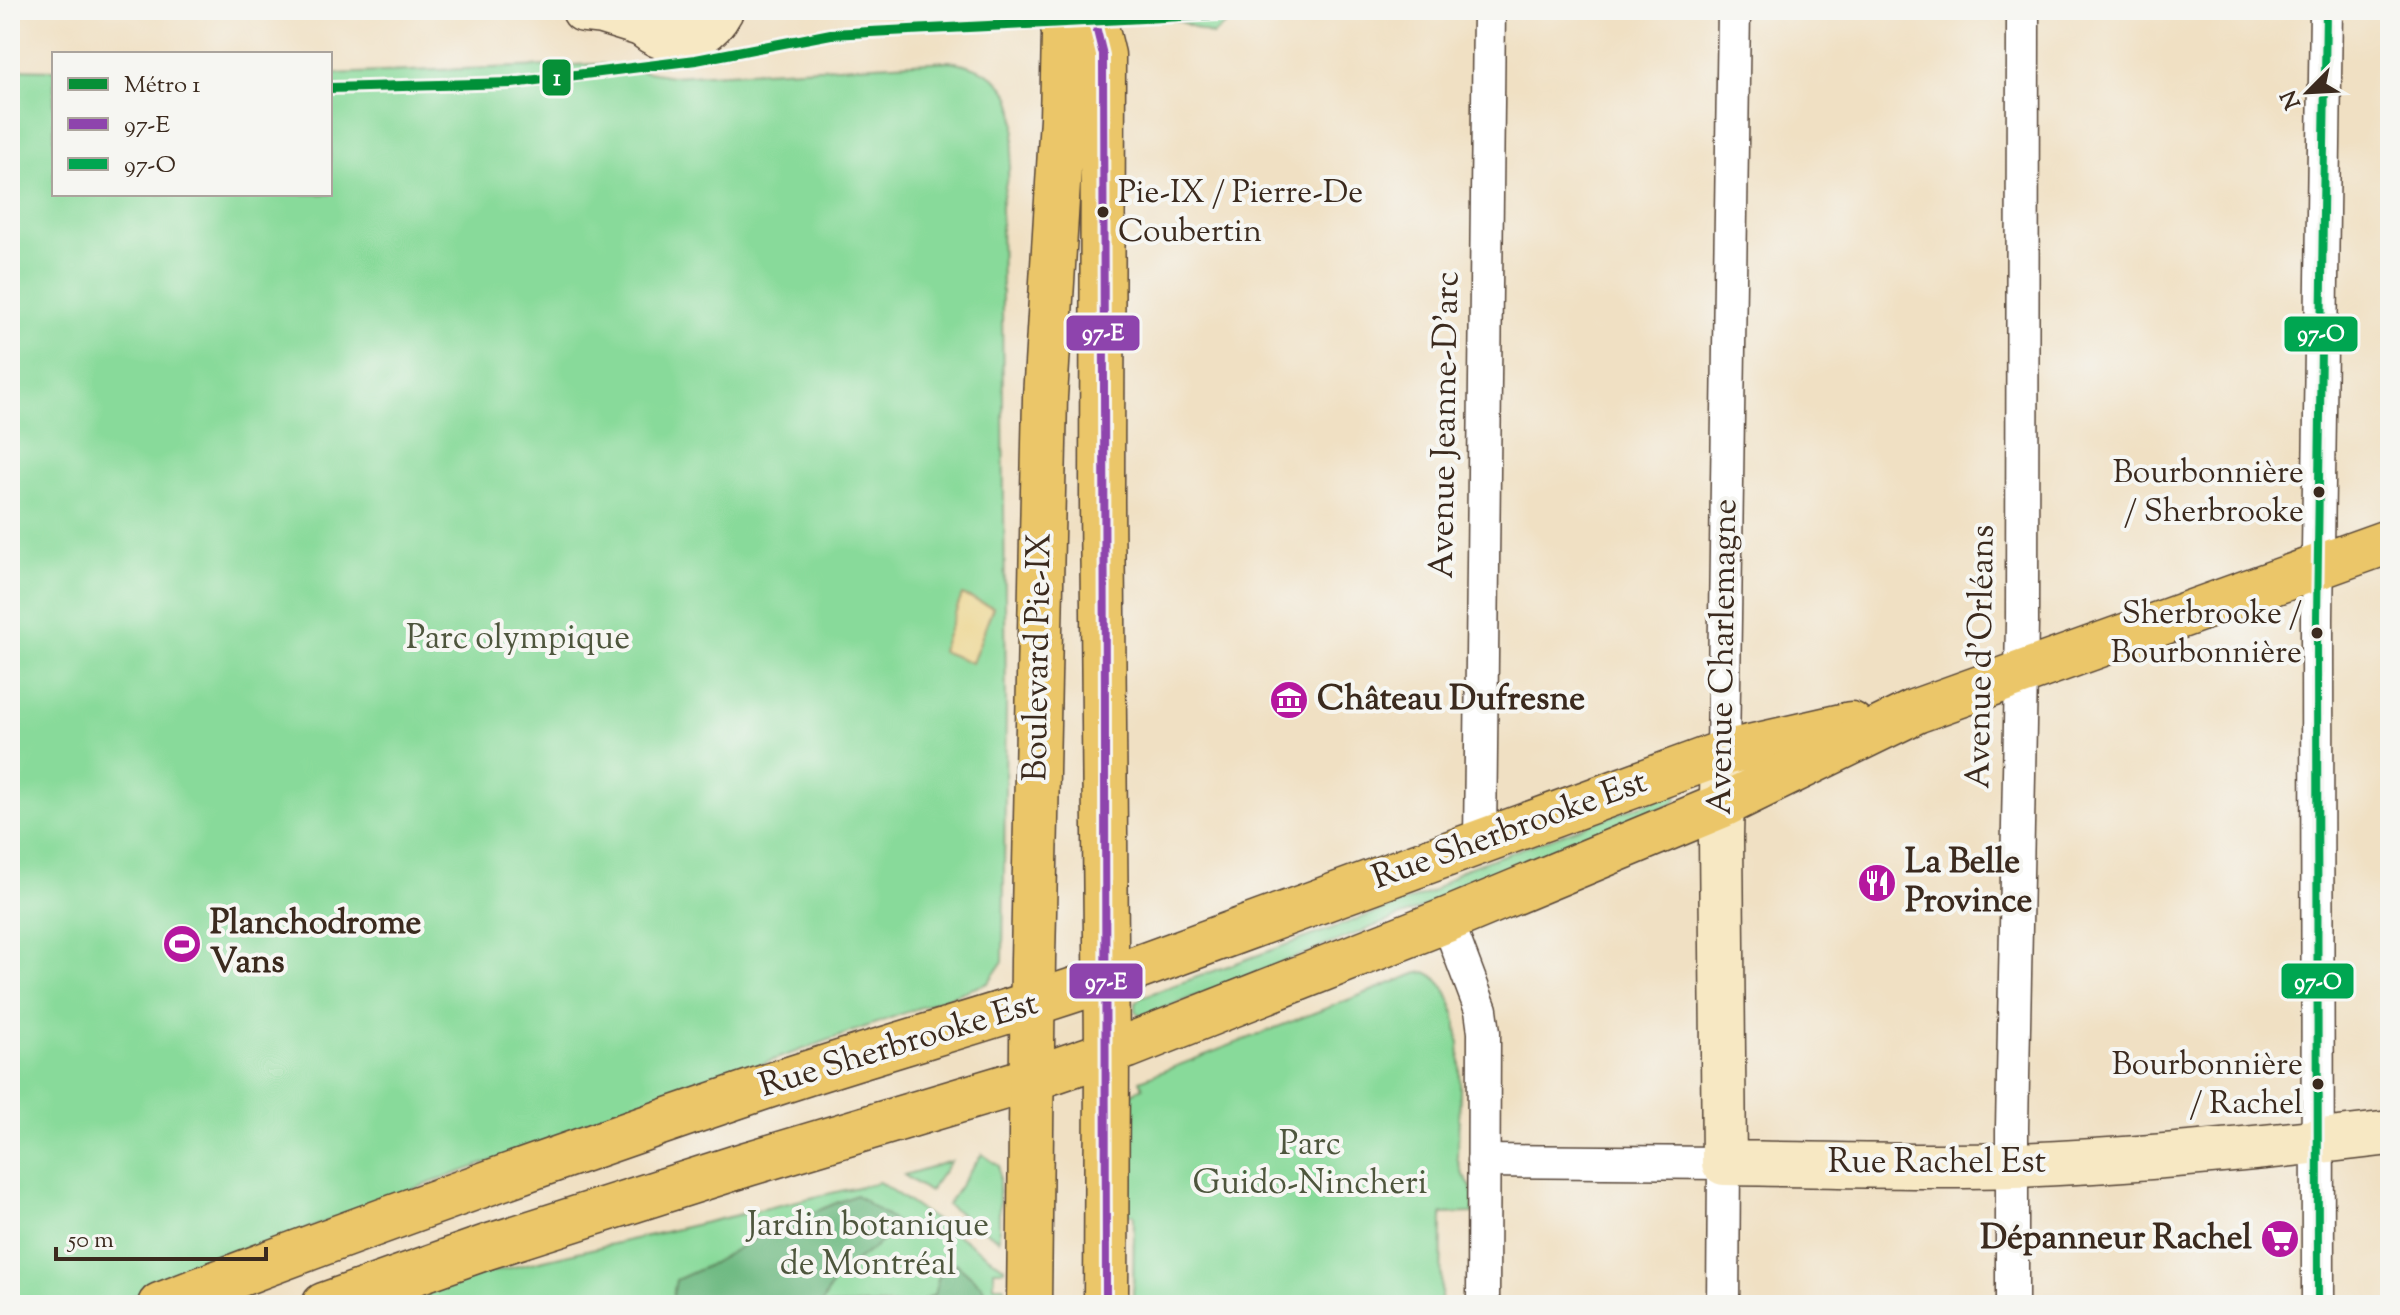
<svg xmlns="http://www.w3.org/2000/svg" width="2400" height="1315" font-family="'Sorts Mill Goudy',serif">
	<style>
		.green { fill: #88da9a; stroke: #62825c; stroke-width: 2 }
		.forest { fill: #6eba82; stroke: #547250; stroke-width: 2 }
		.sand { fill: #eeda9e; stroke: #94825e; stroke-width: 2 }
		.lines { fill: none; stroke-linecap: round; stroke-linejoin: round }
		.street-casing { stroke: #564537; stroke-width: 35 }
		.secondary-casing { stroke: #564537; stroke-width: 47 }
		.primary-casing { stroke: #564537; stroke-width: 47 }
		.street { stroke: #fff; stroke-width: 32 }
		.secondary { stroke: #f7e8c3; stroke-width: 44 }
		.primary { stroke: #ebc669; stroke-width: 44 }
		.bus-1-casing { stroke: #f6f6f2; stroke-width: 14 }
		.bus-2-casing { stroke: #f6f6f2; stroke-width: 14 }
		.bus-1 { stroke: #8e44ad; stroke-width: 8 }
		.bus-2 { stroke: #00a651; stroke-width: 8 }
		.metro-1-casing { stroke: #f6f6f2; stroke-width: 16 }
		.metro-1 { stroke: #069037; stroke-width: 10 }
		.bus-dot { fill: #3b2a1e; stroke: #f6f6f2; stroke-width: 3 }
		.labels { text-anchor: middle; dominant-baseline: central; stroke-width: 8; stroke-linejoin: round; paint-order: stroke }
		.bus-label { font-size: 32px; fill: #3b2a1e; stroke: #f6f6f2; text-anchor: end }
		.street-label { font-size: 34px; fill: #3b2a1e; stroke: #f6f6f2 }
		.park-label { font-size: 34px; fill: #4e563d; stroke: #f6f6f2 }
		.poi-label { font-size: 34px; font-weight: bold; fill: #3b2a1e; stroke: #f6f6f2; text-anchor: start }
		.line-badge { stroke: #f6f6f2; stroke-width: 3 }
		.badge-label { font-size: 22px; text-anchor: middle; font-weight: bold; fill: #fff }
	</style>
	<rect width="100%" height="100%" fill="#f6f6f2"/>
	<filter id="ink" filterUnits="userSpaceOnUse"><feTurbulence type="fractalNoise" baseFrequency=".0125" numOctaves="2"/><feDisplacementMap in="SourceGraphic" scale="16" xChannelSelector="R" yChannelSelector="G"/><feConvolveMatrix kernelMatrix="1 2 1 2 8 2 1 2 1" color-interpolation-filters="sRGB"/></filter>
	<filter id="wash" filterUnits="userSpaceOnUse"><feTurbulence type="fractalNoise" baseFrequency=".006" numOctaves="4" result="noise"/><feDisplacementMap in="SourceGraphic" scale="32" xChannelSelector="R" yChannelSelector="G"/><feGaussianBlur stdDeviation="1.8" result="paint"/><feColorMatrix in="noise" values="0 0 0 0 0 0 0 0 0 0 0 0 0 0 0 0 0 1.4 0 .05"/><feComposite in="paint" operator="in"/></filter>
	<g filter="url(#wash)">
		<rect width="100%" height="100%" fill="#f0e0c3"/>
		<!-- green -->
		<g class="green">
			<path d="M 1165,15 L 1238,16 L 1212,35 Z"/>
			<path d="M 950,61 C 1042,76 1013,141 1001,207 L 1006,701 L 1003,961 L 988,983 L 394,1196 L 110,1305 L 10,1305 L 10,69 L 54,70 L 54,194 L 330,194 L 330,74 L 600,64 L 672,76 Z"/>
			<path d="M 1675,793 L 1677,798 L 1674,803 L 1526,863 L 1468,890 L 1142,1017 L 1136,1012 L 1136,1002 L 1142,997 L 1430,893 L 1462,870 Z"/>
			<path d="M 1426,972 C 1474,990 1458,1115 1457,1157 L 1462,1174 L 1473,1190 L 1473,1213 L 1442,1214 L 1441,1305 L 1133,1305 L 1134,1215 L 1122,1214 L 1123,1101 L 1130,1100 L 1132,1093 L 1143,1087 L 1140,1080 L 1418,973 Z"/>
			<path d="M 982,1154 L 999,1166 L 999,1240 L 947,1205 Z"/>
			<path d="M 951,1161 L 929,1192 L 904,1175 Z"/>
			<path d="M 879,1182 L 1004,1267 L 1004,1270 L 994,1270 L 994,1286 L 1004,1286 L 1004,1305 L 392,1305 L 462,1279 Z"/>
		</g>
		<!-- forest -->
		<g class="forest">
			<path d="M 856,1195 L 901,1226 L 836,1277 L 821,1305 L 671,1305 L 676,1280 L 705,1267 L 768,1231 Z"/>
			<path d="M 956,1263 L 982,1286 L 992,1305 L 915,1305 L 934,1295 L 939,1276 Z"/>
		</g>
		<!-- sand -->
		<path class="sand" d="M 962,595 L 993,607 L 972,663 L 941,651 Z"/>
	</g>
	<g filter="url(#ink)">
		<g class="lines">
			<!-- street casing -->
			<g class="street-casing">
				<g id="street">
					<path d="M 1723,753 L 1734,10"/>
					<path d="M 1480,841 L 1489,10"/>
					<path d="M 1447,920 L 1481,1010 L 1484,1032 L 1483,1305"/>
					<path d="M 1483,1161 L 1724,1163 L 1723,1305"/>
					<path d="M 2012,1305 L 2012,1128 L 2022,623 L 2023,10"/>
					<path d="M 2318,1305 L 2317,617 L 2326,10"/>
				</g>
			</g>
			<!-- secondary casing -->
			<g class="secondary-casing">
				<g id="secondary">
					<path d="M 584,10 L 602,12 L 641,24"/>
					<path d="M 633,10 C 654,49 700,49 721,10"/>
					<path d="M 1723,753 L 1721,837 L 1724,1163 C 1821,1164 1919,1168 2015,1165 C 2140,1160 2266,1148 2390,1133"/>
				</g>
			</g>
			<!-- primary casing -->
			<g class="primary-casing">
				<g id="primary">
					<path d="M 1092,10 L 1103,55 L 1102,502 L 1107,1052 L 1106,1305"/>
					<path d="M 160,1305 C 359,1227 562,1156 765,1087 C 878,1049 994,1018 1107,979 L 1723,753 L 1851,724"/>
					<path d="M 324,1305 L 487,1247 L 747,1164 L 1031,1079 L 1128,1046 L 1447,920 L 1721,806 L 1916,711 L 2390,541"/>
					<path d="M 1029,1305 L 1033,959 L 1045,397 L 1062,118 L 1064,33 L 1060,10"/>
				</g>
			</g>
			<!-- street -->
			<use href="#street" class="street"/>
			<!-- secondary -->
			<use href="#secondary" class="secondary"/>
			<!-- primary -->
			<use href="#primary" class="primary"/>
			<!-- bus-1 casing -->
			<g class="bus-1-casing">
				<path id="bus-1" d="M 1092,10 L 1103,55 C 1102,472 1108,888 1106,1305"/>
			</g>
			<!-- bus-2 casing -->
			<g class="bus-2-casing">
				<path id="bus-2" d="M 2318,1305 L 2317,617 L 2326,10"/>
			</g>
			<!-- bus-1 -->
			<use href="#bus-1" class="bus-1"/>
			<!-- bus-2 -->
			<use href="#bus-2" class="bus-2"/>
			<!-- metro-1 casing -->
			<g class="metro-1-casing">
				<path id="metro-1" d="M 330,88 L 512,83 L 696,60 L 831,34 L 1221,14 L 1233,10"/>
			</g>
			<!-- metro-1 -->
			<use href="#metro-1" class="metro-1"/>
		</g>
	</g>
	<!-- icons -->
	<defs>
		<g id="museum-disc" transform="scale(2)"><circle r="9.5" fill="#b5179e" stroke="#f6f6f2"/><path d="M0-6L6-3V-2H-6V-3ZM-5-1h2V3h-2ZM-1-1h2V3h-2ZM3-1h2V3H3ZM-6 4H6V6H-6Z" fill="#fff"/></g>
		<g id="restaurant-disc" transform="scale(2)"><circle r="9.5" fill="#b5179e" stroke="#f6f6f2"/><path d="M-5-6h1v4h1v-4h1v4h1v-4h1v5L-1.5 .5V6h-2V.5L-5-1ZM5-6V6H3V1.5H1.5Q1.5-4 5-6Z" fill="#fff"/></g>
		<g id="stadium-disc" transform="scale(2)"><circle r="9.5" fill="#b5179e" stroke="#f6f6f2"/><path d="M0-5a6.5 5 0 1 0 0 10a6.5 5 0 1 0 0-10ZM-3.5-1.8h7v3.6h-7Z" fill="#fff"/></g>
		<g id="supermarket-disc" transform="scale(2)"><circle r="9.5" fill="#b5179e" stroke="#f6f6f2"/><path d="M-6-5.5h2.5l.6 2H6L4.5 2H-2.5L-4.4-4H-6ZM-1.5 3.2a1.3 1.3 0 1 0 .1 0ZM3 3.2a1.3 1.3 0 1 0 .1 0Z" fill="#fff"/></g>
	</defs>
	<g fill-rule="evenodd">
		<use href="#museum-disc" x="1289" y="700"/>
		<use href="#restaurant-disc" x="1877" y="883"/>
		<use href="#stadium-disc" x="182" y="944"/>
		<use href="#supermarket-disc" x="2280" y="1239"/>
	</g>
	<!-- markers -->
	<g class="bus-dot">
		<circle cx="1103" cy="212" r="7"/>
		<circle cx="2319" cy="492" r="7"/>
		<circle cx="2317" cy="633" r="7"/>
		<circle cx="2318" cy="1084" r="7"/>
	</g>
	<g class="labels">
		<!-- bus labels -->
		<g class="bus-label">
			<text x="1118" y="194" text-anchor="start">Pie-IX / Pierre-De<tspan x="1118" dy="39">Coubertin</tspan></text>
			<text x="2304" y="474">Bourbonnière<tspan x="2304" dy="39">/ Sherbrooke</tspan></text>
			<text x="2302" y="615">Sherbrooke /<tspan x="2302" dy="39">Bourbonnière</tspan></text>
			<text x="2303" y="1066">Bourbonnière<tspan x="2303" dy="39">/ Rachel</tspan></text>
		</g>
		<!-- street labels -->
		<g class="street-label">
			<text transform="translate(1446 425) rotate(-89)">Avenue Jeanne-D'arc</text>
			<text transform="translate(1039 657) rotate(-89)">Boulevard Pie-IX</text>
			<text transform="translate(1724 657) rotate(-89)">Avenue Charlemagne</text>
			<text transform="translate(1982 657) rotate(-89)">Avenue d'Orléans</text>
			<text transform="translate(1510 831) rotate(-20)">Rue Sherbrooke Est</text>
			<text transform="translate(899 1046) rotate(-17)">Rue Sherbrooke Est</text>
			<text x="1937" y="1163">Rue Rachel Est</text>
		</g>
		<!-- park labels -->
		<g class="park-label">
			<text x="518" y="639">Parc olympique</text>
			<text x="1310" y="1145">Parc<tspan x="1310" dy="39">Guido-Nincheri</tspan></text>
			<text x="868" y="1226">Jardin botanique<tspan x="868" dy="39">de Montréal</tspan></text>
		</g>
		<!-- poi labels -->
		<g class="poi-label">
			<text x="1317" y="700">Château Dufresne</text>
			<text x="1905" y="863">La Belle<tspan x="1905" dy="39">Province</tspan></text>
			<text x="210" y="924">Planchodrome<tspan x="210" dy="39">Vans</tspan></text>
			<text x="2252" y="1239" text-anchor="end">Dépanneur Rachel</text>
		</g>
	</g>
	<g class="line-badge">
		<rect x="541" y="58" width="31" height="39" rx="8" fill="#069037"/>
		<rect x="1065" y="314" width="76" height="38" rx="8" fill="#8e44ad"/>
		<rect x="2283" y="315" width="76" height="38" rx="8" fill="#00a651"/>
		<rect x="1068" y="962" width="76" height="38" rx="8" fill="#8e44ad"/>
		<rect x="2280" y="962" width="75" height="38" rx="8" fill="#00a651"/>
	</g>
	<g class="badge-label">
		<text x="557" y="85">1</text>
		<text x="1103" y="340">97-E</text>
		<text x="2321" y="341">97-O</text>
		<text x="1106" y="989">97-E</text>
		<text x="2318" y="989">97-O</text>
	</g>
	<!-- margin -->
	<rect width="2400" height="1315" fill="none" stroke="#f6f6f2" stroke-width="40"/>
	<!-- legend -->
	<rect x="52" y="52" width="280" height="144" fill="#f6f6f2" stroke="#aba49d" stroke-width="2"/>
	<rect x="68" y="78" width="40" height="12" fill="#069037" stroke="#aba49d" stroke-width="2"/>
	<text x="124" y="92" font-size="24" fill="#3b2a1e">Métro 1</text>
	<rect x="68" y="118" width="40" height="12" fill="#8e44ad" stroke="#aba49d" stroke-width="2"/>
	<text x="124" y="132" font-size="24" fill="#3b2a1e">97-E</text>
	<rect x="68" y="158" width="40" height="12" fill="#00a651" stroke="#aba49d" stroke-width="2"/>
	<text x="124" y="172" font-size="24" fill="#3b2a1e">97-O</text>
	<!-- north arrow -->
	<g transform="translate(2308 92) rotate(246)" stroke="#f6f6f2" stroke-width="6" paint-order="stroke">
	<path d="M0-6L14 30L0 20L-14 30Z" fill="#3b2a1e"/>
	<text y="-12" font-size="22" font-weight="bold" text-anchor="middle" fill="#3b2a1e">N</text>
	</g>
	<!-- scale -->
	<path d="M56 1247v12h210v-12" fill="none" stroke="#3b2a1e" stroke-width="4"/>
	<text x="68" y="1247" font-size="24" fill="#3b2a1e" stroke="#f6f6f2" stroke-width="6" paint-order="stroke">50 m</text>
</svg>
